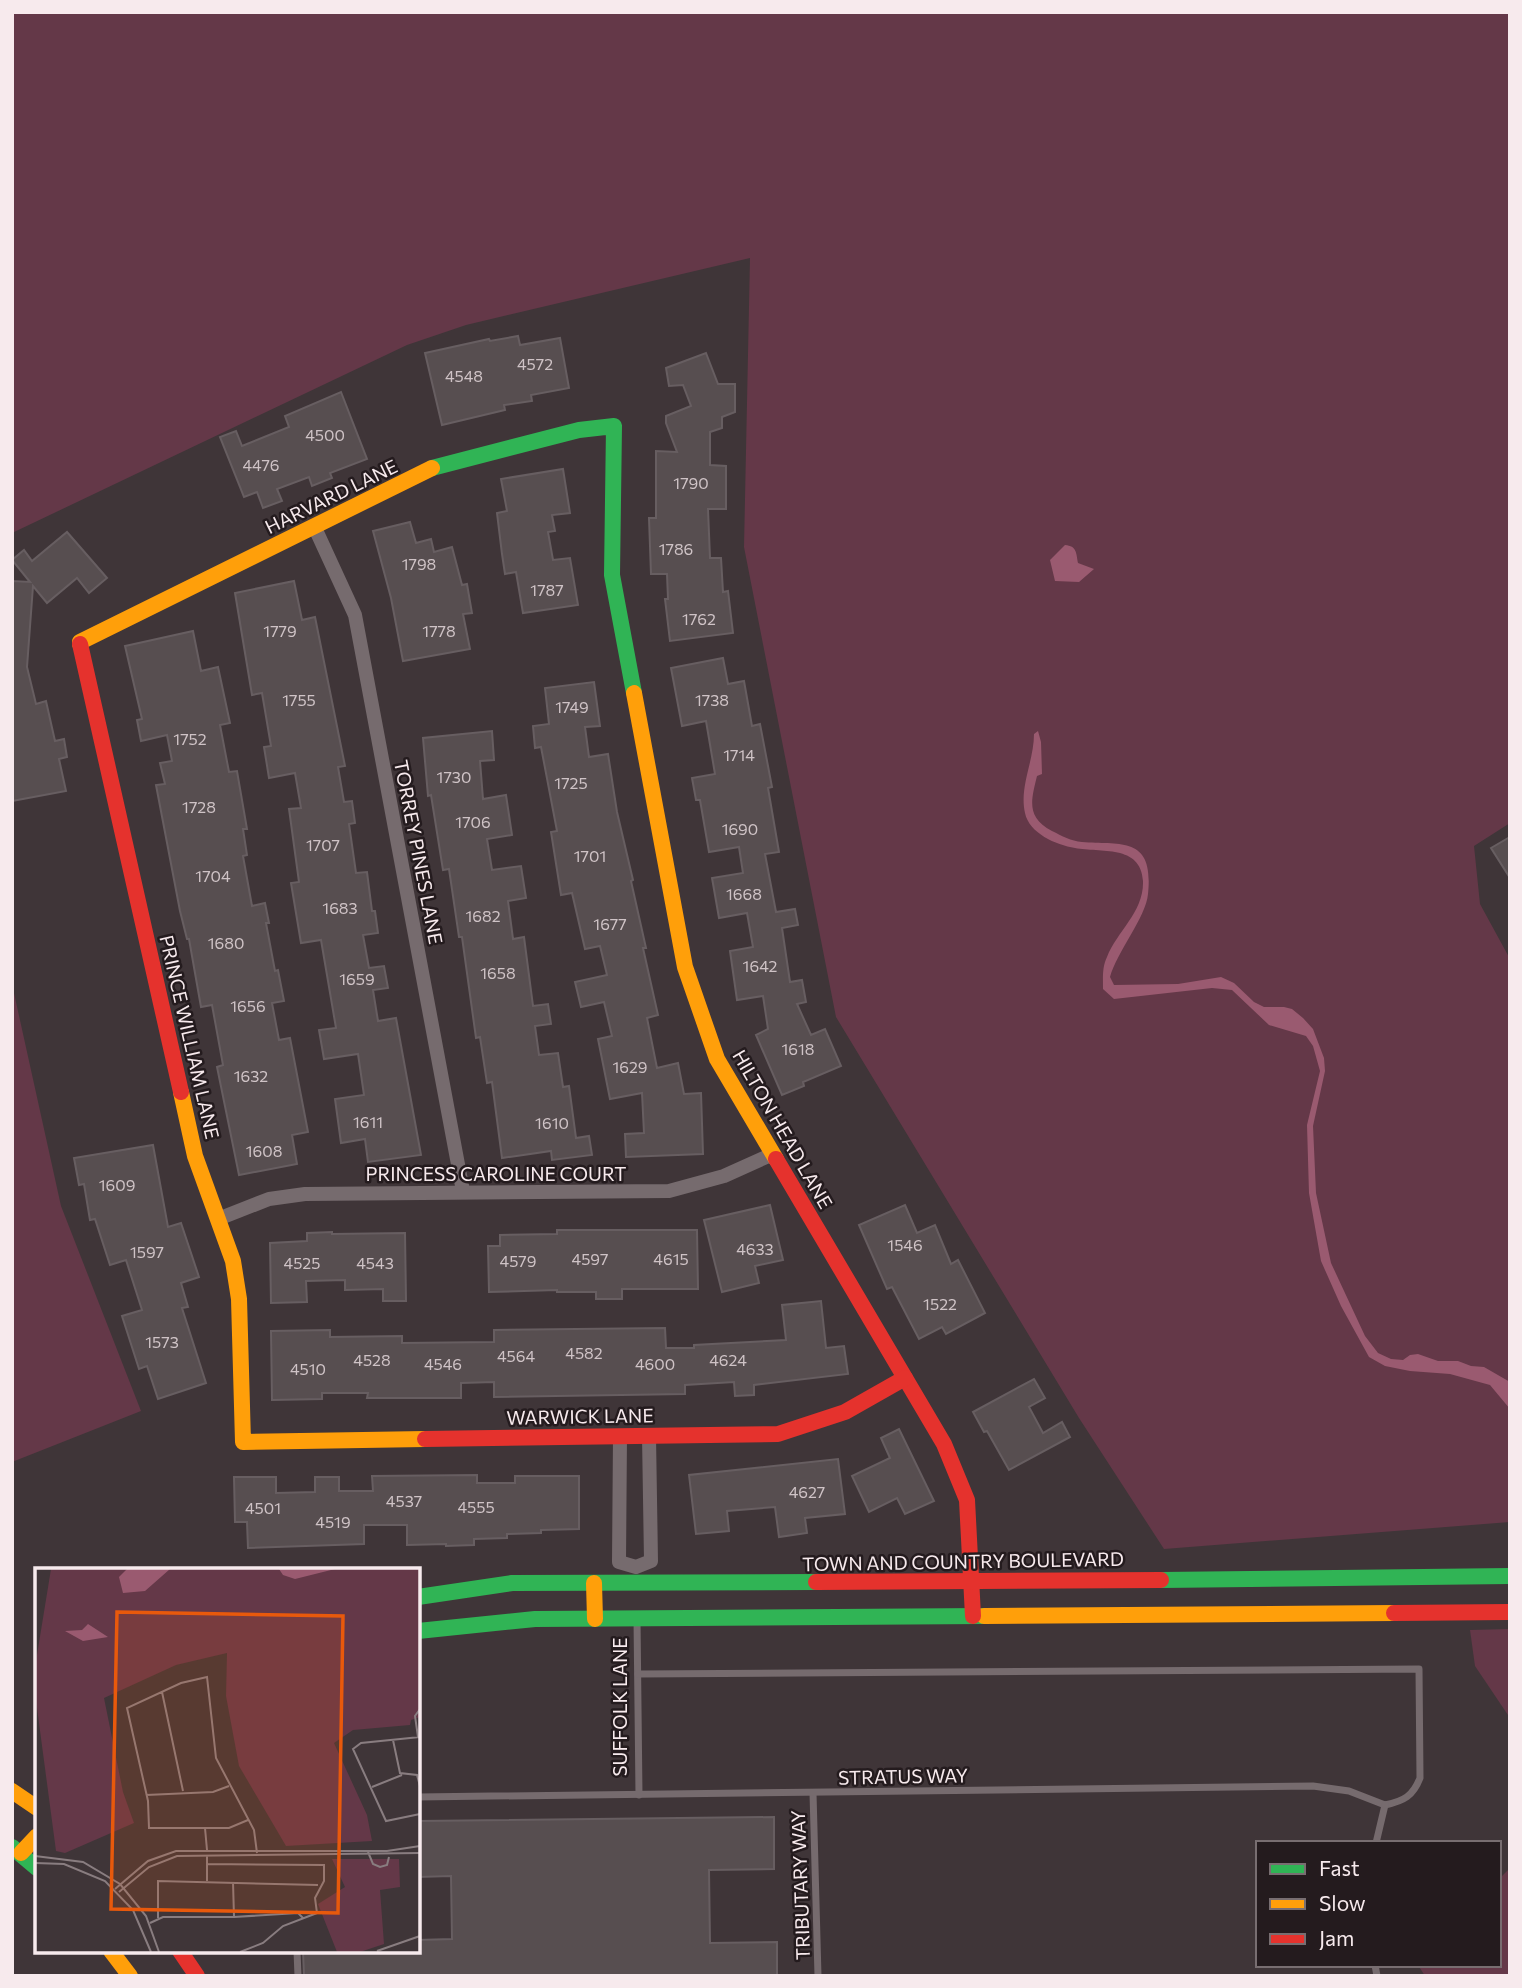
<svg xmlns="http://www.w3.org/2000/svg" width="1522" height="1988" font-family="Commissioner,sans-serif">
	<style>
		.green { fill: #643848 }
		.water { fill: #9a5a70 }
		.building { fill: #574e50; stroke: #675e61; stroke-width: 2 }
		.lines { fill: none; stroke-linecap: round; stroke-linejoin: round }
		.lane { stroke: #766b6e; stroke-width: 7 }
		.street { stroke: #766b6e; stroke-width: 14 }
		.fast { stroke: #30b455; stroke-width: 16 }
		.slow { stroke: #ff9f0a; stroke-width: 16 }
		.jam { stroke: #e5322d; stroke-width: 16 }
		.labels { text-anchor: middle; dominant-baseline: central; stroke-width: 5; stroke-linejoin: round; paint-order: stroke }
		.number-label { font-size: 16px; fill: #cfc3c6 }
		.street-label { font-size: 19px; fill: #f7eaed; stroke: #241b1e }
		.inset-road { fill: none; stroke: #897d80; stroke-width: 2 }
		.view { fill: #e8590c; fill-opacity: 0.15; stroke: #e8590c; stroke-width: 3.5 }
		.inset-edge { fill: none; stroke: #f7eaed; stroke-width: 3.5 }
	</style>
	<rect width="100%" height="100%" fill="#3f3538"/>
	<!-- green -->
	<g class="green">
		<path d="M 12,12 L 1510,12 L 1510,823 L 1474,846 L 1480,904 L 1510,959 L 1510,1522 L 1164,1549 L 1079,1418 L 836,1017 L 744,547 L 750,258 L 466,325 L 407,345 L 12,533 Z"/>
		<path d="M 12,984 L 61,1206 L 141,1411 L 12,1462 Z"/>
		<path d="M 1510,1629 L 1510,1718 L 1475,1666 L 1470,1630 Z"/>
		<path d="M 1510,1868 L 1510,1976 L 1425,1976 L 1418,1965 L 1499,1965 L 1499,1879 Z"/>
	</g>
	<!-- water -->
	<g class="water">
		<path d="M 1065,545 C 1077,546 1076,553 1078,563 L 1094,569 L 1079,582 L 1055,581 L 1050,560 Z"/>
		<path d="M 1038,731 L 1041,742 L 1042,774 L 1037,776 C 1031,801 1026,817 1052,831 C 1062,836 1071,841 1082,842 C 1122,845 1154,836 1148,894 C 1146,917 1117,952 1110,977 L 1114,985 L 1178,984 L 1221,977 L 1234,983 L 1254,1002 L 1264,1007 L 1284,1007 L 1292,1009 L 1303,1018 L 1313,1029 L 1324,1058 L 1325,1071 L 1313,1126 L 1316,1193 L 1331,1263 L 1365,1336 L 1378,1353 L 1391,1359 L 1403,1360 L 1410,1355 L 1418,1354 L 1438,1361 L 1458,1361 L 1471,1366 L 1484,1367 L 1510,1382 L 1510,1409 L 1490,1385 L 1450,1374 L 1410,1371 L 1385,1366 L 1369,1357 L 1341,1306 L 1321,1261 L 1309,1193 L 1307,1125 L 1320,1071 L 1313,1046 L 1306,1036 L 1269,1025 L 1232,990 L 1212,988 L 1114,999 L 1103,989 C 1103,978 1102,967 1107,957 C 1117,931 1144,912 1143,881 C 1141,844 1100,853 1075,848 C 1056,845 1029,833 1025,813 C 1019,787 1034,761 1034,734 Z"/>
	</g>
	<!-- building -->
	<g class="building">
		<path d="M 518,336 L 520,345 L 560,338 L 569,388 L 531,395 L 532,401 L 504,405 L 505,410 L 442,425 L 425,353 L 489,339 L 490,341 Z"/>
		<path d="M 706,353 L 718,384 L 735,384 L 735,412 L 722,417 L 722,428 L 710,432 L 710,465 L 726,466 L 726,509 L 708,509 L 710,558 L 721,558 L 723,592 L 728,591 L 733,633 L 670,641 L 665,599 L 668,599 L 667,574 L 651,574 L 649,518 L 656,518 L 656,451 L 677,452 L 666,423 L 666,416 L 691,406 L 683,385 L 669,386 L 666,368 Z"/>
		<path d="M 341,392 L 367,459 L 330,473 L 332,478 L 312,486 L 309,477 L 277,489 L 282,501 L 263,508 L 257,492 L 244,497 L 220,437 L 236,431 L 242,446 L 289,427 L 285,416 Z"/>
		<path d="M 563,469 L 570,513 L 552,515 L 555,531 L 548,532 L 553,560 L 570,558 L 578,605 L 523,613 L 516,572 L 505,574 L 502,554 L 497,513 L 507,511 L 501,479 Z"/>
		<path d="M 410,522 L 416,543 L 431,539 L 434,552 L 452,547 L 462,585 L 467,584 L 472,613 L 463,614 L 470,649 L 403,661 L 391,598 L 373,531 Z"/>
		<path d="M 67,532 L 107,578 L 89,593 L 77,578 L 47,603 L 33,586 L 27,667 L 36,704 L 46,701 L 55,741 L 64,739 L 67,757 L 59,759 L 66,791 L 12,801 L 12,581 L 30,582 L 12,560 L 24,550 L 32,561 Z"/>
		<path d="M 294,581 L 302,620 L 315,617 L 345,766 L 338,767 L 344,802 L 352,801 L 355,823 L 349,824 L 356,873 L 367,872 L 372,911 L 375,911 L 378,933 L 363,935 L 369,968 L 384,966 L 388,988 L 373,990 L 378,1021 L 396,1018 L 421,1155 L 368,1162 L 365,1139 L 341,1143 L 335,1099 L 364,1095 L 358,1054 L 324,1059 L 319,1030 L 336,1028 L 321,940 L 301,943 L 291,883 L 299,882 L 289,809 L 301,808 L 295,773 L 269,778 L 264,747 L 271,746 L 262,693 L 252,695 L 235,593 Z"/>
		<path d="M 193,631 L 201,671 L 218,667 L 230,723 L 220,725 L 229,772 L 237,771 L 247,829 L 243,829 L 247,855 L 243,856 L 252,906 L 265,903 L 269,923 L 266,923 L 275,971 L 278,970 L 284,1001 L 272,1003 L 279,1040 L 290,1038 L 308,1132 L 292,1135 L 297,1164 L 239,1175 L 217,1067 L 223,1065 L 212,1005 L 201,1007 L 189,939 L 187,939 L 180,911 L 156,785 L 165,784 L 160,763 L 172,761 L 167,735 L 141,741 L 137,720 L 142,719 L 125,646 Z"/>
		<path d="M 723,658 L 728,684 L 744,681 L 752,726 L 760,724 L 772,787 L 768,788 L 779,852 L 765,854 L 776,912 L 795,909 L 798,925 L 782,928 L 790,982 L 802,980 L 806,1002 L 797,1004 L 811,1035 L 825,1029 L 841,1066 L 803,1082 L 804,1086 L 782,1095 L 756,1035 L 768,1029 L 763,996 L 737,1000 L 730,951 L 753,947 L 747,913 L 719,918 L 712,878 L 743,873 L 739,847 L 709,852 L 700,800 L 696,800 L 692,778 L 715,774 L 706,721 L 682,726 L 671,668 Z"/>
		<path d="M 594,682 L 600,726 L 585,727 L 589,757 L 608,754 L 617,812 L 633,880 L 631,881 L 646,948 L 643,948 L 658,1015 L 647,1018 L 657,1068 L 678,1063 L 684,1094 L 701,1093 L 703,1154 L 626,1157 L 625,1134 L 644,1133 L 642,1093 L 610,1099 L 598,1039 L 612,1036 L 604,1002 L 581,1007 L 575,982 L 607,975 L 600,946 L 585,949 L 572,893 L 561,895 L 551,832 L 557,831 L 541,747 L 535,748 L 533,726 L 549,724 L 545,688 Z"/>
		<path d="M 492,731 L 494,760 L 480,761 L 483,799 L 506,795 L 512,835 L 487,839 L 492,870 L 521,866 L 526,898 L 508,901 L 513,939 L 524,937 L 533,1006 L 548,1004 L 551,1024 L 535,1026 L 539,1055 L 558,1053 L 563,1087 L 569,1086 L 576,1138 L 589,1136 L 592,1155 L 552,1160 L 551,1151 L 502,1158 L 492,1082 L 487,1083 L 480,1037 L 476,1038 L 462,937 L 459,937 L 449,869 L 443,870 L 431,795 L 428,796 L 423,738 Z"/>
		<path d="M 1510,837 L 1510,878 L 1491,848 Z"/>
		<path d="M 153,1145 L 168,1227 L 181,1223 L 199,1277 L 181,1283 L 188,1307 L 182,1308 L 206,1383 L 158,1399 L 147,1366 L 139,1369 L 122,1316 L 142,1310 L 126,1260 L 110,1265 L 95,1219 L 90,1220 L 84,1184 L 79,1185 L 74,1158 Z"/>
		<path d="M 770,1205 L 783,1260 L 755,1266 L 759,1283 L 722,1292 L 704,1220 Z"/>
		<path d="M 905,1205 L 917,1233 L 935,1225 L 951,1264 L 958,1260 L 985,1313 L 946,1334 L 942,1327 L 919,1339 L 892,1287 L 887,1289 L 859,1225 Z"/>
		<path d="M 557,1230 L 697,1230 L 698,1289 L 622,1289 L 622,1299 L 596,1299 L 596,1292 L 557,1292 L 557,1290 L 489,1292 L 488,1246 L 500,1246 L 500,1235 L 557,1234 Z"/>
		<path d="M 332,1232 L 332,1234 L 405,1233 L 406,1301 L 383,1301 L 383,1289 L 345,1290 L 345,1280 L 306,1281 L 307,1302 L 271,1303 L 270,1243 L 307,1241 L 307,1233 Z"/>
		<path d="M 821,1301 L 826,1348 L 844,1346 L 848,1374 L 754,1385 L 754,1395 L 735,1396 L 734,1382 L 685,1385 L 685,1394 L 494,1397 L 494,1382 L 461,1383 L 461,1398 L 367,1398 L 368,1393 L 322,1393 L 322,1399 L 272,1400 L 271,1331 L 330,1330 L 330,1337 L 402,1336 L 402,1343 L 494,1342 L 494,1330 L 665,1328 L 666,1348 L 694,1348 L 694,1345 L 786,1340 L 782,1305 Z"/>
		<path d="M 1034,1379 L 1045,1398 L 1029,1407 L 1043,1433 L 1062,1422 L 1070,1437 L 1009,1470 L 987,1431 L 984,1432 L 973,1412 Z"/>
		<path d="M 899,1429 L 934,1501 L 905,1514 L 897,1498 L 869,1512 L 852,1476 L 890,1458 L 881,1438 Z"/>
		<path d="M 838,1459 L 845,1514 L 805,1518 L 807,1533 L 779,1537 L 775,1507 L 727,1511 L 729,1531 L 696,1534 L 689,1475 Z"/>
		<path d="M 477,1475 L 477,1483 L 515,1483 L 515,1476 L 579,1476 L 579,1529 L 541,1530 L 541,1533 L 507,1534 L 507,1538 L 474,1539 L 474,1545 L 446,1546 L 446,1544 L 407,1545 L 407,1525 L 364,1525 L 364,1544 L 248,1548 L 247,1522 L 235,1522 L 234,1477 L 276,1477 L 276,1493 L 315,1492 L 315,1477 L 339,1477 L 339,1491 L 373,1491 L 372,1476 Z"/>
		<path d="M 774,1817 L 774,1869 L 709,1870 L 710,1943 L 777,1942 L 777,1976 L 304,1976 L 303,1951 L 418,1951 L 418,1940 L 452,1939 L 451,1876 L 418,1877 L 418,1821 Z"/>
	</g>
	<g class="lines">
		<!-- lane -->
		<g class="lane">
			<path d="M 637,1619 L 639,1795"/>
			<path d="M 638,1674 L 1419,1669 L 1420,1778 C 1413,1796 1404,1801 1385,1805"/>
			<path d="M 813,1793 L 818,1976"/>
			<path d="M 418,1797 L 1313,1786 L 1349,1791 L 1385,1805"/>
			<path d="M 1376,1843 L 1385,1805"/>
			<path d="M 297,1951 L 298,1976"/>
			<path d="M 1375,1965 L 1377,1976"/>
		</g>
		<!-- street -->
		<g class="street">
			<path d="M 315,528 L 355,615 L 463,1191"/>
			<path d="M 218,1219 L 269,1199 L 305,1194 L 669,1191 L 724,1176 L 773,1154"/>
			<path d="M 620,1436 L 619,1562 L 636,1567 L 651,1561 L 649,1436"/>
		</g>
		<!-- fast -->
		<g class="fast">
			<path d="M 432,468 L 579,430 L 614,426 L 612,575 L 634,693"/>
			<path d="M 1161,1580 L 1510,1576"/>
			<path d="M 418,1597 L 512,1583 L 816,1582"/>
			<path d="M 418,1631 L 535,1619 L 984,1616"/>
			<path d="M 12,1847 L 37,1868"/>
		</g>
		<!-- slow -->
		<g class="slow">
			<path d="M 80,644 L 80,642 L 432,468"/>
			<path d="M 634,693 L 685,967 L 717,1059 L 776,1159"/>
			<path d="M 181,1092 L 195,1156 L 233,1261 L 239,1299 L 243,1442 L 425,1439"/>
			<path d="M 594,1583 L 595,1619"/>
			<path d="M 984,1616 L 1394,1613"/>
			<path d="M 12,1791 L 37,1808"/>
			<path d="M 21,1853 L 37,1836"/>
			<path d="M 111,1951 L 130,1976"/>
		</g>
		<!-- jam -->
		<g class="jam">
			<path d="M 80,644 L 181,1092"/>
			<path d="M 776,1159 L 944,1444 L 967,1500 L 973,1616"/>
			<path d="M 425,1439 L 778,1434 L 845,1412 L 905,1378"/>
			<path d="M 816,1582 L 1161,1580"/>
			<path d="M 1394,1613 L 1510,1612"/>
			<path d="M 180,1951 L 197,1976"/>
		</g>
	</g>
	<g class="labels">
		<!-- number labels -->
		<g class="number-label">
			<text x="535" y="363">4572</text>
			<text x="464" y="375">4548</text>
			<text x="325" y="434">4500</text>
			<text x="261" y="464">4476</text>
			<text x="691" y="482">1790</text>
			<text x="676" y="548">1786</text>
			<text x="419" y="563">1798</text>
			<text x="547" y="589">1787</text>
			<text x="699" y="618">1762</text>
			<text x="280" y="630">1779</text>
			<text x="439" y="630">1778</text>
			<text x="299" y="699">1755</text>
			<text x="712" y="699">1738</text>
			<text x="572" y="706">1749</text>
			<text x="190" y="738">1752</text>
			<text x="739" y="754">1714</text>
			<text x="454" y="776">1730</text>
			<text x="571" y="782">1725</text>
			<text x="199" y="806">1728</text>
			<text x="473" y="821">1706</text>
			<text x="740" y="828">1690</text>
			<text x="323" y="844">1707</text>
			<text x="590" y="855">1701</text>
			<text x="213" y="875">1704</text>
			<text x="744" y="893">1668</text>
			<text x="340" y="907">1683</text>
			<text x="483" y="915">1682</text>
			<text x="610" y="923">1677</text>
			<text x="226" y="942">1680</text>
			<text x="760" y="965">1642</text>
			<text x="498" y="972">1658</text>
			<text x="357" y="978">1659</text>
			<text x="248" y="1005">1656</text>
			<text x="798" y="1048">1618</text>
			<text x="630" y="1066">1629</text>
			<text x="251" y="1075">1632</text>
			<text x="368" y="1121">1611</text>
			<text x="552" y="1122">1610</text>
			<text x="264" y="1150">1608</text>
			<text x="117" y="1184">1609</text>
			<text x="905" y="1244">1546</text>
			<text x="755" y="1248">4633</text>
			<text x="147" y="1251">1597</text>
			<text x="590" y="1258">4597</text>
			<text x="671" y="1258">4615</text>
			<text x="518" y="1260">4579</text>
			<text x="302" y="1262">4525</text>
			<text x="375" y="1262">4543</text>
			<text x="940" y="1303">1522</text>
			<text x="162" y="1341">1573</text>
			<text x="584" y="1352">4582</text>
			<text x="516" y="1355">4564</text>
			<text x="372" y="1359">4528</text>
			<text x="728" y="1359">4624</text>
			<text x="443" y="1363">4546</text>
			<text x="655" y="1363">4600</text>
			<text x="308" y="1368">4510</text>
			<text x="807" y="1491">4627</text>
			<text x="404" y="1500">4537</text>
			<text x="476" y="1506">4555</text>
			<text x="263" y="1507">4501</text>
			<text x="333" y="1521">4519</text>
		</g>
		<!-- street labels -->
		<g class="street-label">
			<text transform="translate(331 496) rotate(-26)">HARVARD LANE</text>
			<text transform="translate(419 852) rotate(79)">TORREY PINES LANE</text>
			<text transform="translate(190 1037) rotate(77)">PRINCE WILLIAM LANE</text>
			<text transform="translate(783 1129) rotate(60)">HILTON HEAD LANE</text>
			<text x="496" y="1173">PRINCESS CAROLINE COURT</text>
			<text transform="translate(580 1416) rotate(-1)">WARWICK LANE</text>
			<text transform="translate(963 1561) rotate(-1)">TOWN AND COUNTRY BOULEVARD</text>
			<text transform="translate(619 1707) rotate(-90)">SUFFOLK LANE</text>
			<text transform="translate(903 1776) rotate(-1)">STRATUS WAY</text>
			<text transform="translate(800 1885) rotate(-92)">TRIBUTARY WAY</text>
		</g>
	</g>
	<!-- overview -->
	<g transform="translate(35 1568)">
		<rect width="385" height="385" fill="#3f3538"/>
		<path d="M 16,1 L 385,1 L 385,149 L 376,152 L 375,157 L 318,162 L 299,175 L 332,247 L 337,273 L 251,278 L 204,198 L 191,128 L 192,85 L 141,97 L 69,130 L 88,224 L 99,255 L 30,285 L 21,283 L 0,125 L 1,93 ZM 297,291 L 364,291 L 365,319 L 345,322 L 349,376 L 325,384 L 302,384 L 283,336 L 310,319 Z" fill="#643848"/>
		<path d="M 92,1 L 135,1 L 110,23 L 88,25 L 84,9 ZM 244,1 L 300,1 L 260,11 L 248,7 ZM 53,56 L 73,69 L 48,73 L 30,63 L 47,62 Z" fill="#9a5a70"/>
		<path class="inset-road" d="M 127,124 L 148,223M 383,169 L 380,148 L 385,141M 385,169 L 326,175 L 318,181 L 351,253 L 385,246M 358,172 L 365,205 L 382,207 L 385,218M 337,219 L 367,207M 111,227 L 178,224 L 194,218M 213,252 L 194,260 L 114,260 L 113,233 L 92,140 L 146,115 L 172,109 L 181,190 L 219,262 L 222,285M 170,260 L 172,282M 333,284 L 338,296 L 345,299 L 352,297 L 354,289M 0,288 L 48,294 L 85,316 L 111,348 L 124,384M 0,295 L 29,296 L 70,313 L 98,342 L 116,384M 172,296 L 289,297 L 289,313 L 280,330 L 282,345 L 248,358 L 228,375 L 205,384M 172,313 L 172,287M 80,321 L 113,293 L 141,283 L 352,283 L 385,278M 84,324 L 114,299 L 142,288 L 385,285M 199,349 L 263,345 L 268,350M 123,350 L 123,313 L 283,317M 115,355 L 128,349 L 199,349 L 198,314M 342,383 L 385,368"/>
		<path class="view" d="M 82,44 L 308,48 L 303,345 L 76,341 Z"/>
		<rect width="385" height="385" class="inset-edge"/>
	</g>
	<!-- border -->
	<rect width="1522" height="1988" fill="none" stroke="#f7eaed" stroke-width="28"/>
	<!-- legend -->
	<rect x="1256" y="1841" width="245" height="126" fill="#241b1e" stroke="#786e71" stroke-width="2"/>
	<rect x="1270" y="1864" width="35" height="10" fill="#30b455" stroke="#786e71" stroke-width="2"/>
	<text x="1319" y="1876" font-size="21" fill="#f7eaed">Fast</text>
	<rect x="1270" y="1899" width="35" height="10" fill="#ff9f0a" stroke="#786e71" stroke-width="2"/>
	<text x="1319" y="1911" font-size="21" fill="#f7eaed">Slow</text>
	<rect x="1270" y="1934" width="35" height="10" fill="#e5322d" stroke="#786e71" stroke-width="2"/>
	<text x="1319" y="1946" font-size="21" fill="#f7eaed">Jam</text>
</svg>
